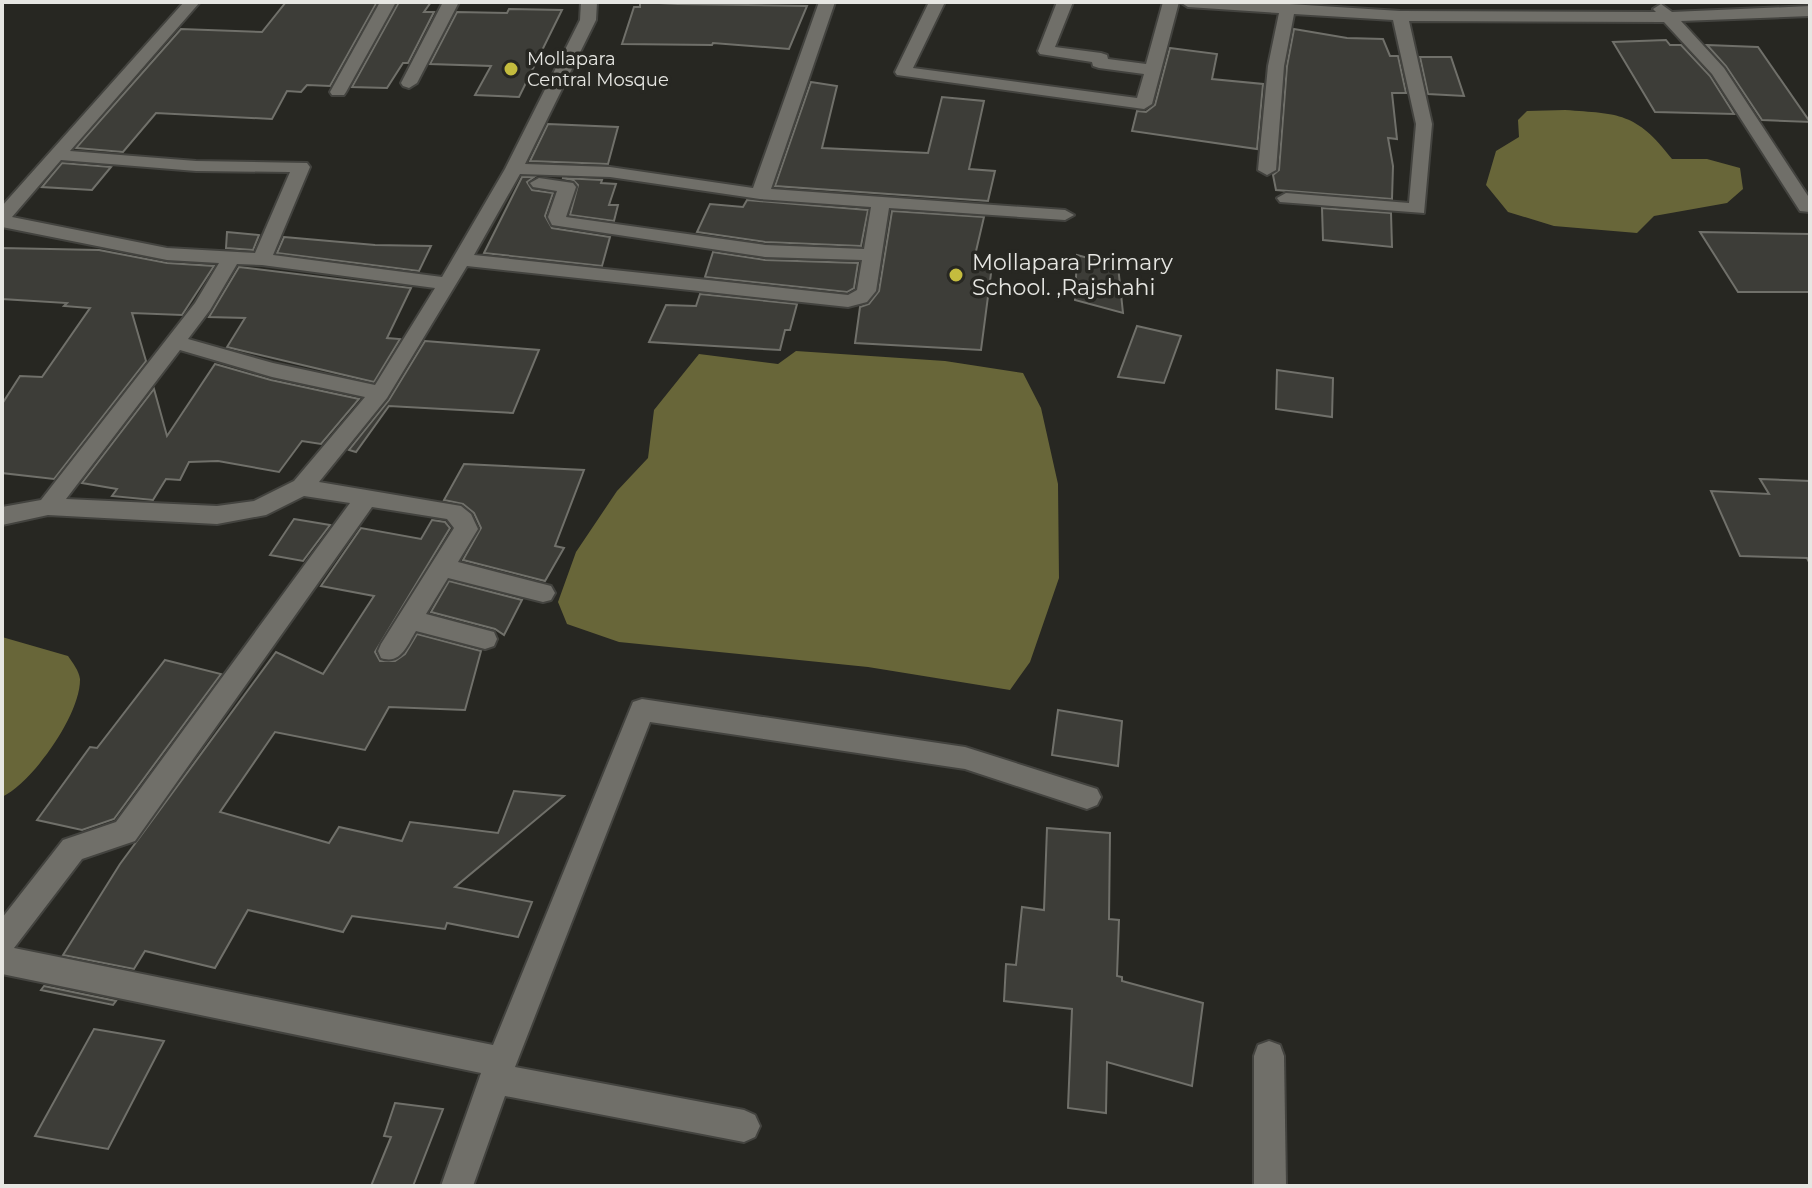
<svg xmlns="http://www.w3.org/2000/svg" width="1812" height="1188" font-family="Montserrat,sans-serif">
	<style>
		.water { fill: #686639 }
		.building { fill: #3d3d38; stroke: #70706a; stroke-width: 2 }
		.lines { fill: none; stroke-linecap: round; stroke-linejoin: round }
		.minor-casing { stroke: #43433f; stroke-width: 4 }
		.minor { fill: #706f69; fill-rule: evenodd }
		.poi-dot { fill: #c4bc3e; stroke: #272722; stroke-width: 3 }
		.labels { text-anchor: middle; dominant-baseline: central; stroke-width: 7; stroke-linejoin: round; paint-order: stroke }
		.far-poi-label { font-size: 18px; fill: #e6e6e2; stroke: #272722; text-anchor: start }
		.poi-label { font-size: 22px; fill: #e6e6e2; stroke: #272722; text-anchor: start }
	</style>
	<rect width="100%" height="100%" fill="#272722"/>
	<!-- water -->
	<g class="water">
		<path d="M 1565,110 C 1619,114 1636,112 1672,159 L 1707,159 L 1740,168 L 1743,189 L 1727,203 L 1654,216 L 1637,233 L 1554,226 L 1508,212 L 1486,185 L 1496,151 L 1519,137 L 1518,120 L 1527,111 Z"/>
		<path d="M 796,351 L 945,361 L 1023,373 L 1041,408 L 1058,484 L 1059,578 L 1030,662 L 1010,690 L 868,667 L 619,642 L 567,624 L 558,602 L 576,552 L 617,491 L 648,458 L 654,410 L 699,354 L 778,364 Z"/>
		<path d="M 2,637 L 68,656 C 73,663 79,671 80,679 C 81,714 33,782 2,797 Z"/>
	</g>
	<!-- building -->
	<g class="building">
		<path d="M 286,2 L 377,2 L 330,86 L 307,85 L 301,92 L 287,91 L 272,119 L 156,113 L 123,152 L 76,148 L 181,29 L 262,32 Z"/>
		<path d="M 399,2 L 431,2 L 424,12 L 434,12 L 408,63 L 403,63 L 387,88 L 352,87 Z"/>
		<path d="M 640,2 L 678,4 L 807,6 L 789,49 L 713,43 L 712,45 L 622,44 L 634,7 L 640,7 Z"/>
		<path d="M 509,9 L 562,10 L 519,97 L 475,95 L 491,66 L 430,64 L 457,12 L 507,13 Z"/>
		<path d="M 1294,29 L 1347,38 L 1383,39 L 1390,56 L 1398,56 L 1406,93 L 1392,93 L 1397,139 L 1388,138 L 1393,166 L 1392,199 L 1276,190 L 1273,175 L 1279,170 L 1287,66 Z"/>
		<path d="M 1666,40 L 1670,45 L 1681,45 L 1710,76 L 1734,114 L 1655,112 L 1613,42 Z"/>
		<path d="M 1707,45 L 1758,47 L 1810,122 L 1762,120 L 1726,66 Z"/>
		<path d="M 1170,48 L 1217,54 L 1212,79 L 1263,84 L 1257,149 L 1132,131 L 1137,111 L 1146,112 L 1155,105 Z"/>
		<path d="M 1420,57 L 1451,57 L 1464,96 L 1428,94 Z"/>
		<path d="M 811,82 L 837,86 L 822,148 L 928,153 L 942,97 L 984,101 L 969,169 L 995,171 L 988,201 L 775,186 Z"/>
		<path d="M 548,124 L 618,127 L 608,164 L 530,161 Z"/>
		<path d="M 62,163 L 111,167 L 92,190 L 42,187 Z"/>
		<path d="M 522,177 L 534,177 L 527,182 L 532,190 L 553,193 L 545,216 L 552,228 L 610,237 L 602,266 L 484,253 Z"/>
		<path d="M 562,178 L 602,180 L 601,183 L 616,184 L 609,205 L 618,205 L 614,221 L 570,215 L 578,185 L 573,180 Z"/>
		<path d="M 747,200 L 868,210 L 861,246 L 765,242 L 697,232 L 710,204 L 743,207 Z"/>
		<path d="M 1322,208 L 1391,213 L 1392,247 L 1323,240 Z"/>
		<path d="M 892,211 L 984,217 L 973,264 L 992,266 L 981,350 L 855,343 L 860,307 L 869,304 L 879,291 Z"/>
		<path d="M 227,232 L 259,235 L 253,250 L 226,248 Z"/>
		<path d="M 1700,232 L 1810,234 L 1810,292 L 1738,292 Z"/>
		<path d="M 284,237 L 375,245 L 431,246 L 419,271 L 277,253 Z"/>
		<path d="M 2,248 L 99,250 L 167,263 L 214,266 L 182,315 L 132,313 L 146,361 L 54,479 L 2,473 L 2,404 L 20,376 L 42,377 L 90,308 L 64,306 L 67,303 L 2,299 Z"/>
		<path d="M 713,252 L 765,260 L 858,263 L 854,288 L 847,292 L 705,277 Z"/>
		<path d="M 1077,255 L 1118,266 L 1123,313 L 1075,300 Z"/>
		<path d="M 239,267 L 411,288 L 387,338 L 400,339 L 374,382 L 227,347 L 245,318 L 209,317 Z"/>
		<path d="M 700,294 L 797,304 L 790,330 L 785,330 L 780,350 L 649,342 L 666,305 L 696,306 Z"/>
		<path d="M 1137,326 L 1181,336 L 1164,383 L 1118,377 Z"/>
		<path d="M 425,341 L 539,350 L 513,413 L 389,406 L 356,452 L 349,450 L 389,400 Z"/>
		<path d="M 215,364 L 271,380 L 359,399 L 321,444 L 302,441 L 279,472 L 218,461 L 189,462 L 180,480 L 166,479 L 153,500 L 112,496 L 117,489 L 82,483 L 154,389 L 167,436 Z"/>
		<path d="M 1277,370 L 1333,378 L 1332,417 L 1276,409 Z"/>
		<path d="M 464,464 L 584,470 L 555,546 L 564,548 L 545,581 L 463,560 L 481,528 L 474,513 L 463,504 L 444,500 Z"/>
		<path d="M 1760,479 L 1810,481 L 1810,564 L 1807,558 L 1740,556 L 1711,491 L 1769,494 Z"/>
		<path d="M 294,519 L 330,525 L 303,561 L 270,555 Z"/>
		<path d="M 432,520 L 445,522 L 450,528 L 375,652 L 380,661 L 395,661 L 405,654 L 417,634 L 481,651 L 465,710 L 389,707 L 365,750 L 275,732 L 220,812 L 329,843 L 339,827 L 402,841 L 410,822 L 498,833 L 514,791 L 564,796 L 455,887 L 532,902 L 518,937 L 447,923 L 445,929 L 352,916 L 343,932 L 248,910 L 215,968 L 145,951 L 134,969 L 63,955 L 120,864 L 276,652 L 323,674 L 374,596 L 321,586 L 361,528 L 421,539 Z"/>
		<path d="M 449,581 L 522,600 L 504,635 L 495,629 L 431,612 Z"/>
		<path d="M 165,660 L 221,674 L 114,819 L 82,830 L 37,820 L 90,747 L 97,748 Z"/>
		<path d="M 1058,710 L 1122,721 L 1118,766 L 1052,755 Z"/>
		<path d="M 1047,828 L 1110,833 L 1109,919 L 1119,920 L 1117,976 L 1122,977 L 1122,981 L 1203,1003 L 1192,1086 L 1107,1062 L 1106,1113 L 1068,1108 L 1072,1009 L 1004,1001 L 1006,964 L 1016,965 L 1022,907 L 1044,910 Z"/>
		<path d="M 44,986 L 116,1001 L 113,1005 L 41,990 Z"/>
		<path d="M 94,1029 L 164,1041 L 108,1149 L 35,1136 Z"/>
		<path d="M 395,1103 L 443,1109 L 413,1186 L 371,1186 L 391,1137 L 384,1136 Z"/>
	</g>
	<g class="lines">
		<!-- minor casing -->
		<g class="minor-casing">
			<g id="minor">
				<path d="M 184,2 L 200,2 L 70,151 L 196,161 L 307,163 L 310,167 L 273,255 L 442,277 L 505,169 L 580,20 L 581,2 L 597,2 L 596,20 L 525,164 L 610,167 L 753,188 L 819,2 L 835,2 L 771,189 L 1065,210 L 1074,215 L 1065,220 L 889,208 L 876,291 L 867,302 L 848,307 L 467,266 L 387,398 L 319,482 L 461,506 L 471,514 L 478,529 L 458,562 L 551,586 L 555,593 L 551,600 L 543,602 L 448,578 L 426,614 L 494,632 L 497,639 L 494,646 L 485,649 L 416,631 C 407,645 401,665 381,658 L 378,651 L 381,644 L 454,528 L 447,519 L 372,507 L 135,841 L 82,859 L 14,948 L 493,1045 L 633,702 L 642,699 L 965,747 L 1097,789 L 1101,797 L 1097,805 L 1087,809 L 965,769 L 650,722 L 515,1067 L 744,1110 L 755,1115 L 760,1126 L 755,1137 L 744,1142 L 505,1096 L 473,1186 L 441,1186 L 481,1073 L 2,974 L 2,918 L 63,840 L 116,822 L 350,503 L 304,496 L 266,515 L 217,524 L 48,515 L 2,525 L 2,507 L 41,500 L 195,303 L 219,263 L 167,260 L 2,227 L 2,206 ZM 61,160 L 196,171 L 290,172 L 255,253 L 167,248 L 12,217 ZM 520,174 L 610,177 L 760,199 L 871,207 L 864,249 L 765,245 L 566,217 L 576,187 L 573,183 L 539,178 L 530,183 L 533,187 L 557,191 L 548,217 L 552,225 L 765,257 L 862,260 L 857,290 L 848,295 L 474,255 ZM 237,264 L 262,265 L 435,288 L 375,385 L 273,363 L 188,339 L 210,310 ZM 180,350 L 272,377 L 365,397 L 294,481 L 254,501 L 217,506 L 66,499 Z"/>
				<path d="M 380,2 L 396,2 L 346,92 L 344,95 L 332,95 L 330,92 Z"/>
				<path d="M 443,2 L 459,2 L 417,83 L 409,88 L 403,86 L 401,83 Z"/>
				<path d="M 929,2 L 945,2 L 913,68 L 1137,98 L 1144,74 L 1099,68 L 1093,66 L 1092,62 L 1040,54 L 1038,51 L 1057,2 L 1073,2 L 1055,47 L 1101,53 L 1107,55 L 1108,59 L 1146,64 L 1163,2 L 1179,2 L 1152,104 L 1144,109 L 897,75 L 895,72 Z"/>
				<path d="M 1180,2 L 1257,2 L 1400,11 L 1656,12 L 1653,9 L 1661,4 L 1672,12 L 1810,6 L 1810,16 L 1681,21 L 1724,68 L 1810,199 L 1810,212 L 1800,211 L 1712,74 L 1664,22 L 1409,21 L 1432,124 L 1424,213 L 1280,202 L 1277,198 L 1286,193 L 1409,203 L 1416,124 L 1393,20 L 1294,14 L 1284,66 L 1276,170 L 1267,175 L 1258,170 L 1268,66 L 1279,13 L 1188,7 Z"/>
				<path d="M 1269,1041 L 1280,1045 L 1284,1056 L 1286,1186 L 1254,1186 L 1254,1056 L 1258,1045 Z"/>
			</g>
		</g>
		<!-- minor -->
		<use href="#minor" class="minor"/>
	</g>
	<!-- markers -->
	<g class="poi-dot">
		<circle cx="511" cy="69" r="8"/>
		<circle cx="956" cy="275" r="8"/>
	</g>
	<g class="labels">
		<!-- far-poi labels -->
		<g class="far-poi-label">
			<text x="527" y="59">Mollapara<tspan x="527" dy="21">Central Mosque</tspan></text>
		</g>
		<!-- poi labels -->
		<g class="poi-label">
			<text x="972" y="262">Mollapara Primary<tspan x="972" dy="25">School. ,Rajshahi</tspan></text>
		</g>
	</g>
	<!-- border -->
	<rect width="1812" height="1188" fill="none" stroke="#e6e6e2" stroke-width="8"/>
</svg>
